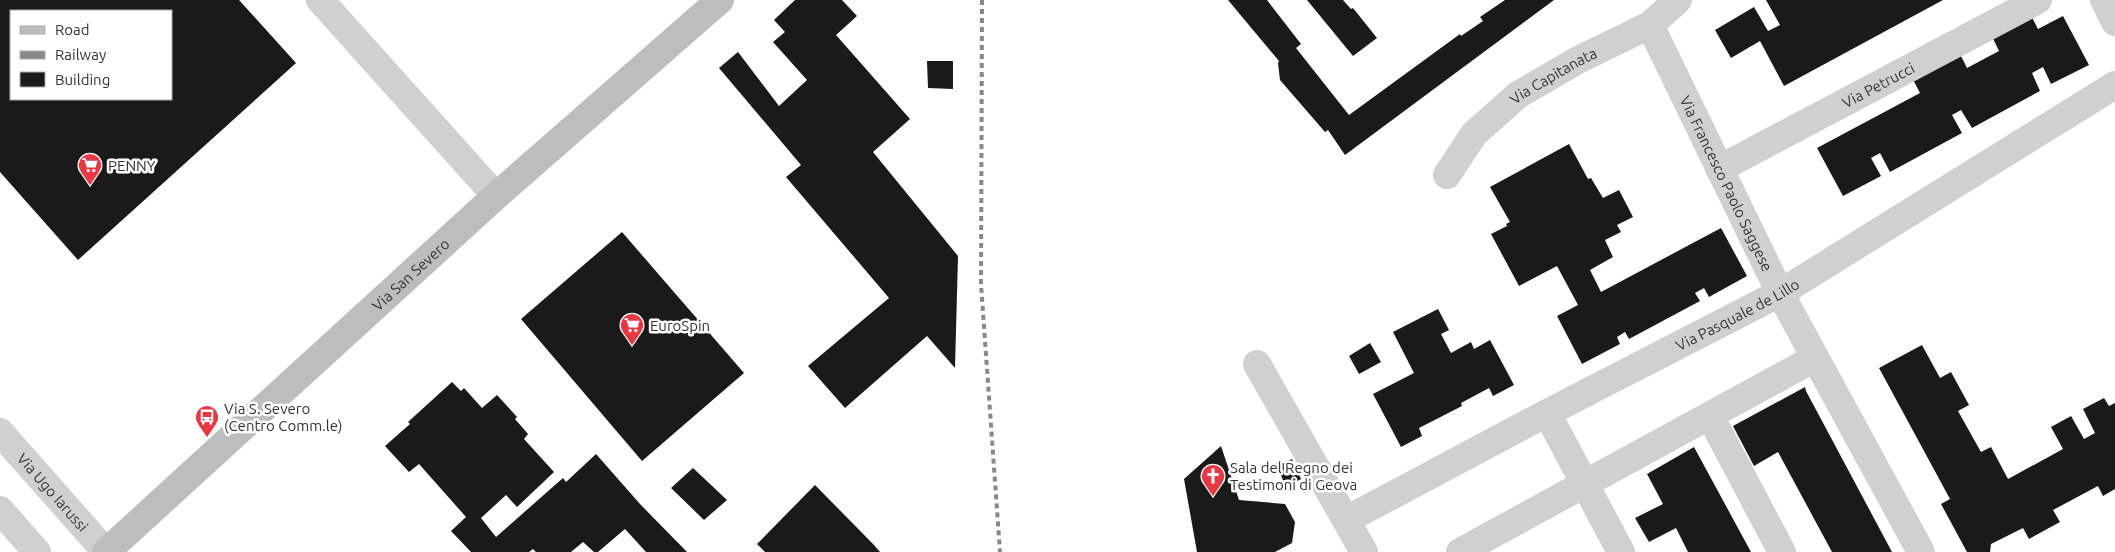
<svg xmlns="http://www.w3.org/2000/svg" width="2115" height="552" font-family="Ubuntu,sans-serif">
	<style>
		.building { fill: #1a1a1a; fill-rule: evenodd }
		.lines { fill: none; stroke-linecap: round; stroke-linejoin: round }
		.minor { stroke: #d0d0d0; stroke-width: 28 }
		.secondary { stroke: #bdbdbd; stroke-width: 28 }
		.rail { stroke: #888; stroke-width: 4; stroke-dasharray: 5 4; stroke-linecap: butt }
		.labels { text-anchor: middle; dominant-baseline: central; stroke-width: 5; stroke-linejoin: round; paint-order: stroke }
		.street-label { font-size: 15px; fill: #333; stroke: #fff }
		.poi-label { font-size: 15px; fill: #333; stroke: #fff; text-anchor: start }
	</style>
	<rect width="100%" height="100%" fill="#fff"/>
	<!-- building -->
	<g class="building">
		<path d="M 0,0 L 239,0 L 296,63 L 78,260 L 0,172 ZM 11,11 L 171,11 L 171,99 L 11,99 Z"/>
		<path d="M 795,0 L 842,0 L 857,16 L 836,35 L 910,119 L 873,152 L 958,256 L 955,368 L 927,336 L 845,408 L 808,366 L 889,298 L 786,177 L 801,165 L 719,68 L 738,52 L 779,106 L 807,80 L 773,42 L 785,32 L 774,20 Z"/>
		<path d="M 1228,0 L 1267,0 L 1301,44 L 1296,48 L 1349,115 L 1460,34 L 1461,36 L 1483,21 L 1480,17 L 1505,0 L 1554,0 L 1345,155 L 1328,130 L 1325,132 L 1280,80 L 1278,63 L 1279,61 Z"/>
		<path d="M 1307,0 L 1343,0 L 1351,9 L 1353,8 L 1377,38 L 1353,56 Z"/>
		<path d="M 1766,0 L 1943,0 L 1784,86 L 1760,41 L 1731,58 L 1715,30 L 1754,7 L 1768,31 L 1780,25 Z"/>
		<path d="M 2025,4 L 2038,29 L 2063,16 L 2089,65 L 2051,84 L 2043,67 L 2032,73 L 2040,91 L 1972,128 L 1961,110 L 1952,115 L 1962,133 L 1890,172 L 1880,153 L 1871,158 L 1881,176 L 1843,196 L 1817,148 L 1920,93 L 1907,68 L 1954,42 L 1967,68 L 1999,51 L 1986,24 Z"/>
		<path d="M 927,61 L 953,61 L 953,89 L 928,88 Z"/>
		<path d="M 1569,144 L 1588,179 L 1591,178 L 1603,198 L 1619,190 L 1633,217 L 1617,225 L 1621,232 L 1605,240 L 1613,257 L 1590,270 L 1601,292 L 1721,228 L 1747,276 L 1709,297 L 1704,288 L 1695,293 L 1700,301 L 1629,339 L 1625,332 L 1617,337 L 1620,344 L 1582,364 L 1557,316 L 1578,305 L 1557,266 L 1519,286 L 1491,234 L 1507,226 L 1506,224 L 1510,222 L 1490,187 Z"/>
		<path d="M 622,232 L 744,373 L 642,461 L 521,319 Z"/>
		<path d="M 1438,309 L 1449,330 L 1441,334 L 1451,353 L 1471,342 L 1474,349 L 1490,340 L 1514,385 L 1493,396 L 1489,388 L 1461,403 L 1462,406 L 1419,428 L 1422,436 L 1401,447 L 1373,394 L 1414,373 L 1393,332 Z"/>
		<path d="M 1370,343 L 1381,362 L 1359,374 L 1349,356 Z"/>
		<path d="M 1922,345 L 1940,378 L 1951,372 L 1969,405 L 1958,411 L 1981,452 L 1991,447 L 2008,479 L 2063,449 L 2051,427 L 2071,416 L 2084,439 L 2095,433 L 2083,409 L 2104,398 L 2109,406 L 2115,403 L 2115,489 L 2103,496 L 2098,486 L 2053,510 L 2060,522 L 2029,539 L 2023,528 L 1991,544 L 1990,552 L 1967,552 L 1941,504 L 1950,499 L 1879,368 Z"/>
		<path d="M 452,382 L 461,391 L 464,388 L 482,408 L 497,395 L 517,417 L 515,419 L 528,434 L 524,439 L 554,472 L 517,507 L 506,495 L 481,518 L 496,537 L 563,478 L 566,482 L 596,454 L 640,504 L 687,552 L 646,552 L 625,529 L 598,552 L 594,552 L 583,542 L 571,552 L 536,552 L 533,549 L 529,552 L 471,552 L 451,531 L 466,517 L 419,464 L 409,472 L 385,446 L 410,424 L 408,422 Z"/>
		<path d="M 1805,387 L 1806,391 L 1892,552 L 1832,552 L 1778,452 L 1754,466 L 1733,426 Z"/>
		<path d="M 1221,446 L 1239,500 L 1285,504 L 1295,522 L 1292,543 L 1275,552 L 1197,552 L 1184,479 Z"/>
		<path d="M 1694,447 L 1751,552 L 1688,552 L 1676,528 L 1649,542 L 1635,518 L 1663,504 L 1647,474 Z"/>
		<path d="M 1292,459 L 1301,479 L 1286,487 L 1277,466 Z"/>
		<path d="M 693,468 L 727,500 L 704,520 L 671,488 Z"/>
		<path d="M 815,485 L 874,545 L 880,552 L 765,552 L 757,544 Z"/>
	</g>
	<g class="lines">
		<!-- minor -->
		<g class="minor">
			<path d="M 320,0 L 496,196"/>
			<path d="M 2104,0 L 2115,22"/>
			<path id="s1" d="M 1650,25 L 1780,293 L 1921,552"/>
			<path id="s2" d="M 1719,169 L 2038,0"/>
			<path id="s3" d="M 1447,175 L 1474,134 L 1518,95 L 1578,60 L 1650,25 L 1678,0"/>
			<path d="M 1257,364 L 1364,552"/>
			<path d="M 1547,413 L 1621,552"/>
			<path d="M 1710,416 L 1782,552"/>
			<path id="s4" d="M 0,432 L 106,552"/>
			<path d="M 0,510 L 37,552"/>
			<path id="s5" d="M 1346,520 L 1547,413 L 1780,293 L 2115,85"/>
			<path d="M 1460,552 L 1815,358"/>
		</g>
		<!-- secondary -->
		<path class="secondary" id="s6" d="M 106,552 L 496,196 L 720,0"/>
		<!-- rail -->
		<path class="rail" d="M 982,0 L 981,284 L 1000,552"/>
	</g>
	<!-- icons -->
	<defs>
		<g id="supermarket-pin" transform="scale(1.25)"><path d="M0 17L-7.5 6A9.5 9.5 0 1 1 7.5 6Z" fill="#e63946" stroke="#fff"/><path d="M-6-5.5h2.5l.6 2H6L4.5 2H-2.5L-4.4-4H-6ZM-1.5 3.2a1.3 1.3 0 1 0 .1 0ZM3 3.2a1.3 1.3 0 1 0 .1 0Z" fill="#fff"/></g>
		<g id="bus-pin" transform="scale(1.25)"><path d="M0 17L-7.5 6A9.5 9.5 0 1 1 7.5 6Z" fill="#e63946" stroke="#fff"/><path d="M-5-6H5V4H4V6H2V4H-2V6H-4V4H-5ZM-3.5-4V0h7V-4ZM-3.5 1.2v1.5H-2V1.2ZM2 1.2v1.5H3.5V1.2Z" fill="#fff"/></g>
		<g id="church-pin" transform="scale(1.25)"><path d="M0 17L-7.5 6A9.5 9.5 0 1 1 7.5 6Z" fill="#e63946" stroke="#fff"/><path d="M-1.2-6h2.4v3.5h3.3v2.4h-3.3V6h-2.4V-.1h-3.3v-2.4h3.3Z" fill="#fff"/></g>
	</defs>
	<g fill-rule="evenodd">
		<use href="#supermarket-pin" x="90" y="165"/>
		<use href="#supermarket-pin" x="632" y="325"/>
		<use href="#bus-pin" x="207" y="417"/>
		<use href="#church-pin" x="1213" y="476"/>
	</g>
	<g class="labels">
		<!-- street labels -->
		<g class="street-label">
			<text stroke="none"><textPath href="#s3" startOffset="148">Via Capitanata</textPath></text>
			<text stroke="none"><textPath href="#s2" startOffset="180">Via Petrucci</textPath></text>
			<text stroke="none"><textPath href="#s1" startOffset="176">Via Francesco Paolo Saggese</textPath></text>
			<text stroke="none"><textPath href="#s6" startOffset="412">Via San Severo</textPath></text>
			<text stroke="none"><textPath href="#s5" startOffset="442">Via Pasquale de Lillo</textPath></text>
			<text stroke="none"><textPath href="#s4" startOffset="80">Via Ugo Iarussi</textPath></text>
		</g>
		<!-- poi labels -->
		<g class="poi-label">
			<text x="108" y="165">PENNY</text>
			<text x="650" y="325">EuroSpin</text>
			<text x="224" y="408">Via S. Severo<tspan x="224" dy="17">(Centro Comm.le)</tspan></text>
			<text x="1230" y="467">Sala del Regno dei<tspan x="1230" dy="17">Testimoni di Geova</tspan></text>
		</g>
	</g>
	<!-- legend -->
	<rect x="10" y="10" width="162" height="90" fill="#ffffff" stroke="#adadad"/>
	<rect x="20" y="26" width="25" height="8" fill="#bdbdbd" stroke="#adadad"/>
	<text x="55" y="35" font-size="15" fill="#333333">Road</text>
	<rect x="20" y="51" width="25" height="8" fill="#888888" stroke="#adadad"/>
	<text x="55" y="60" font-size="15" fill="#333333">Railway</text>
	<rect x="20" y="72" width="25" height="15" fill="#1a1a1a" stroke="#adadad"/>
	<text x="55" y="85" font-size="15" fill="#333333">Building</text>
</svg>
